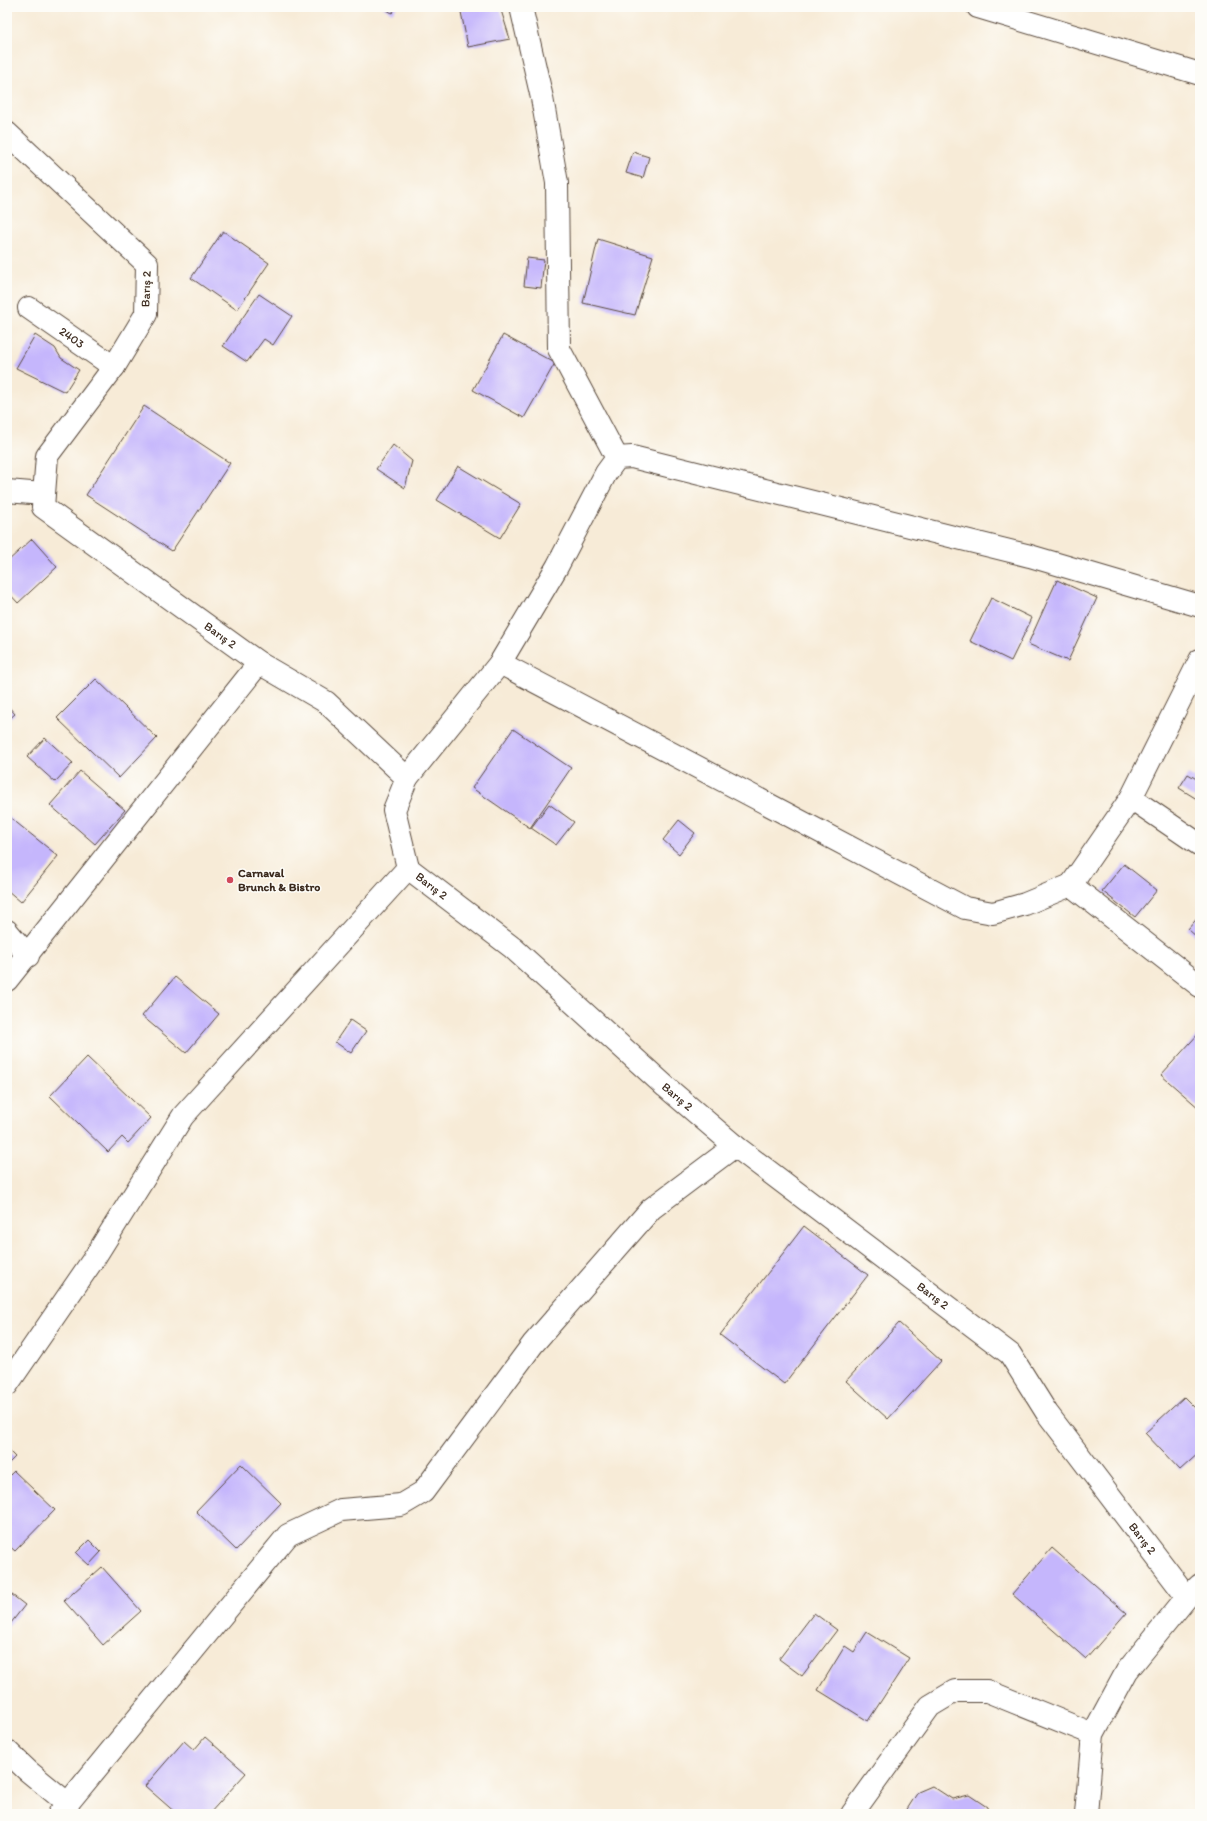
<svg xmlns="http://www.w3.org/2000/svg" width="1207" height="1821" font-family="Itim,sans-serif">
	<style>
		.building { fill: #c5b6fc }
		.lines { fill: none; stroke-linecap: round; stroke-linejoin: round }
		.minor-casing { stroke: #57473a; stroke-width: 24 }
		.tertiary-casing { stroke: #57473a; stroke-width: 24 }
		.minor { stroke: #fff; stroke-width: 22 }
		.tertiary { stroke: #fff; stroke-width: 22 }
		.poi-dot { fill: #d1495b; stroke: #fdfcf7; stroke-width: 1.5 }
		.labels { text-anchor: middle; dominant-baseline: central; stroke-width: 3; stroke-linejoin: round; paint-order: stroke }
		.street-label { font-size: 12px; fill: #3b2a1e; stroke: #fdfcf7 }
		.poi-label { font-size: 12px; font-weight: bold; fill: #3b2a1e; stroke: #fdfcf7; text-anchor: start }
	</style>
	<rect width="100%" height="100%" fill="#fdfcf7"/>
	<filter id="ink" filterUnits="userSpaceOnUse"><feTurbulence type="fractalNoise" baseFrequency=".025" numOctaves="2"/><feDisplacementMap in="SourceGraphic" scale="8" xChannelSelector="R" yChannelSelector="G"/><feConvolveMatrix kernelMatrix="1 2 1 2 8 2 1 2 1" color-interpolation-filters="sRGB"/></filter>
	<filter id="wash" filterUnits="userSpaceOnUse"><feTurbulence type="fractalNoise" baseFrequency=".012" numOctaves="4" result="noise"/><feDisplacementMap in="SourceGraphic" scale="16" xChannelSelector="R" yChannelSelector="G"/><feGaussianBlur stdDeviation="0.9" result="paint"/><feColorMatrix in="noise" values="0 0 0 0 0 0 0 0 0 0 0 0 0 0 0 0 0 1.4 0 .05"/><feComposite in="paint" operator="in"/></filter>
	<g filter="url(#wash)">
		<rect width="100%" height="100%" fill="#f7ebd7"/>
		<g id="blocks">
			<!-- building -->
			<g class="building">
				<path d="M 382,7 L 397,7 L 392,13 Z"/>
				<path d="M 460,7 L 500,7 L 510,39 L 468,47 Z"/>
				<path d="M 633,152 L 649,157 L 643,178 L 626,173 Z"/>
				<path d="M 223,231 L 269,263 L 237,310 L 191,278 Z"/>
				<path d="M 598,239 L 653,256 L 635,315 L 583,303 Z"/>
				<path d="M 527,258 L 544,260 L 541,288 L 524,286 Z"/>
				<path d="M 259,294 L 292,316 L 273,345 L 264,339 L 247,362 L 223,346 Z"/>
				<path d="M 35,335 L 55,348 L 61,358 L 79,370 L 65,392 L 16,368 Z"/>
				<path d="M 503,335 L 555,363 L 524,418 L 473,390 Z"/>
				<path d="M 144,406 L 230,463 L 172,551 L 86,495 Z"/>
				<path d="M 393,445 L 412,461 L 405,488 L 376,469 Z"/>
				<path d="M 458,466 L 521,504 L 500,538 L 437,500 Z"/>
				<path d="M 32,539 L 57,567 L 18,603 L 7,591 L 7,562 Z"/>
				<path d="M 1057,580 L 1097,598 L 1068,661 L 1028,644 Z"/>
				<path d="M 991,598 L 1032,618 L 1011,661 L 970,641 Z"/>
				<path d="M 96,679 L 157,738 L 119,778 L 57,718 Z"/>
				<path d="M 7,705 L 15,714 L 7,721 Z"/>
				<path d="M 513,729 L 571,768 L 530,828 L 472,788 Z"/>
				<path d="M 45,738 L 73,763 L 55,782 L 27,757 Z"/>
				<path d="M 80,771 L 125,810 L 95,844 L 50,805 Z"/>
				<path d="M 1188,774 L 1200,781 L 1200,801 L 1179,788 Z"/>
				<path d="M 549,804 L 574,822 L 556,845 L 531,828 Z"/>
				<path d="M 7,815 L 58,856 L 21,902 L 7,890 Z"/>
				<path d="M 679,820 L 695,833 L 679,854 L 663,840 Z"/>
				<path d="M 1124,864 L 1157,890 L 1135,917 L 1102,891 Z"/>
				<path d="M 1200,915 L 1200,940 L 1188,929 Z"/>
				<path d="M 175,977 L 219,1014 L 186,1053 L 142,1016 Z"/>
				<path d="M 350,1020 L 366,1031 L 351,1053 L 335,1042 Z"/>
				<path d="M 1200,1032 L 1200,1109 L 1161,1075 Z"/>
				<path d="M 87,1057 L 151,1118 L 128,1143 L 122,1137 L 108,1152 L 50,1096 Z"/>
				<path d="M 804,1226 L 868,1275 L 784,1384 L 720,1335 Z"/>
				<path d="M 899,1323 L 941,1361 L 888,1419 L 846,1381 Z"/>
				<path d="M 1184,1397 L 1200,1413 L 1200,1452 L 1180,1470 L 1145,1433 Z"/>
				<path d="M 7,1449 L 15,1457 L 7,1465 Z"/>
				<path d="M 241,1464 L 281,1503 L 236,1550 L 196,1511 Z"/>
				<path d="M 14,1471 L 55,1510 L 15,1551 L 7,1544 L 7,1478 Z"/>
				<path d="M 89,1540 L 101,1552 L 89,1565 L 76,1553 Z"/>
				<path d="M 1052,1548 L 1126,1613 L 1086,1659 L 1012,1594 Z"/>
				<path d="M 102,1567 L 141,1611 L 103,1645 L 64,1601 Z"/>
				<path d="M 7,1591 L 25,1605 L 7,1628 Z"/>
				<path d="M 814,1613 L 837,1630 L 802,1676 L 779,1659 Z"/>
				<path d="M 867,1632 L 909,1658 L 868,1721 L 818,1690 L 845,1646 L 854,1652 Z"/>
				<path d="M 205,1737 L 246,1773 L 209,1814 L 177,1814 L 145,1786 L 184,1741 L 194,1750 Z"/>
				<path d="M 932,1786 L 952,1799 L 969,1795 L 987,1807 L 988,1814 L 904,1814 L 918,1792 Z"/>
			</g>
		</g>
	</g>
	<g filter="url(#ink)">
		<use href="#blocks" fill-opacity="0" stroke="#57473a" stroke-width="1"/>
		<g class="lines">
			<!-- minor casing -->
			<g class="minor-casing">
				<g id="minor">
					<path d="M 521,7 L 542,98 L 557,183 L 559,349 L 617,458"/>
					<path d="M 978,7 L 1200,74"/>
					<path id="s1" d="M 7,133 L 147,264 L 146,314 L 114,367 L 47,456 L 43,507 L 259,663 L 326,702 L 407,778 L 394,810 L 408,868 L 513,948 L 666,1087 L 735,1146 L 1010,1354 L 1047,1413 L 1187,1597"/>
					<path id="s2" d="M 29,308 L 114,367"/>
					<path d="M 7,491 L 43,494"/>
					<path d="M 1200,660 L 1131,798 L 1071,885 L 1200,986"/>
					<path d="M 500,663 L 965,908 L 993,913 L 1025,904 L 1071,885"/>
					<path d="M 407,778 L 500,663 L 557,567 L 606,473 L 617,458 L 632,457 L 1030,556 L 1200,606"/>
					<path d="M 1131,798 L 1200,845"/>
					<path d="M 7,931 L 28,956"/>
					<path d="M 7,980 L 259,663"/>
					<path d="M 7,1385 L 95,1257 L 183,1116 L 408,868"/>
					<path d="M 7,1751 L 28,1771 L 67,1803 L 68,1814"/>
					<path d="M 59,1814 L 288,1535 L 341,1510 L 401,1505 L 423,1492 L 533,1344 L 651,1209 L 735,1146"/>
					<path d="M 852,1814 L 930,1706 L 955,1691 L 987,1691 L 1093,1734"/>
				</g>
			</g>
			<!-- tertiary casing -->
			<g class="tertiary-casing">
				<path id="tertiary" d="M 1086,1814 L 1093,1734 L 1127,1671 L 1187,1597 L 1200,1585"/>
			</g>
			<!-- minor -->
			<use href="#minor" class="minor"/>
			<!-- tertiary -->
			<use href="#tertiary" class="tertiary"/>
		</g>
	</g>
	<!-- markers -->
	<circle class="poi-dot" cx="230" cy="880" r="4"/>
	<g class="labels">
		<!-- street labels -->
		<g class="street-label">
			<text transform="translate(146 289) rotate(-88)">Barış 2</text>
			<text stroke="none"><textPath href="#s2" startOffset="52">2403</textPath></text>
			<text stroke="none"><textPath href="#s1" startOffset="685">Barış 2</textPath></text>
			<text stroke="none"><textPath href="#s1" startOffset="1045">Barış 2</textPath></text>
			<text stroke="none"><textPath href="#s1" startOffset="1369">Barış 2</textPath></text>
			<text stroke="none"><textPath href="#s1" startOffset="1693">Barış 2</textPath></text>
			<text stroke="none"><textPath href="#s1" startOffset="2017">Barış 2</textPath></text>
		</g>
		<!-- poi labels -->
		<g class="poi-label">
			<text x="238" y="873">Carnaval<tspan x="238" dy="14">Brunch &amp; Bistro</tspan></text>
		</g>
	</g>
	<!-- margin -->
	<rect width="1207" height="1821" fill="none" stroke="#fdfcf7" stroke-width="24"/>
</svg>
